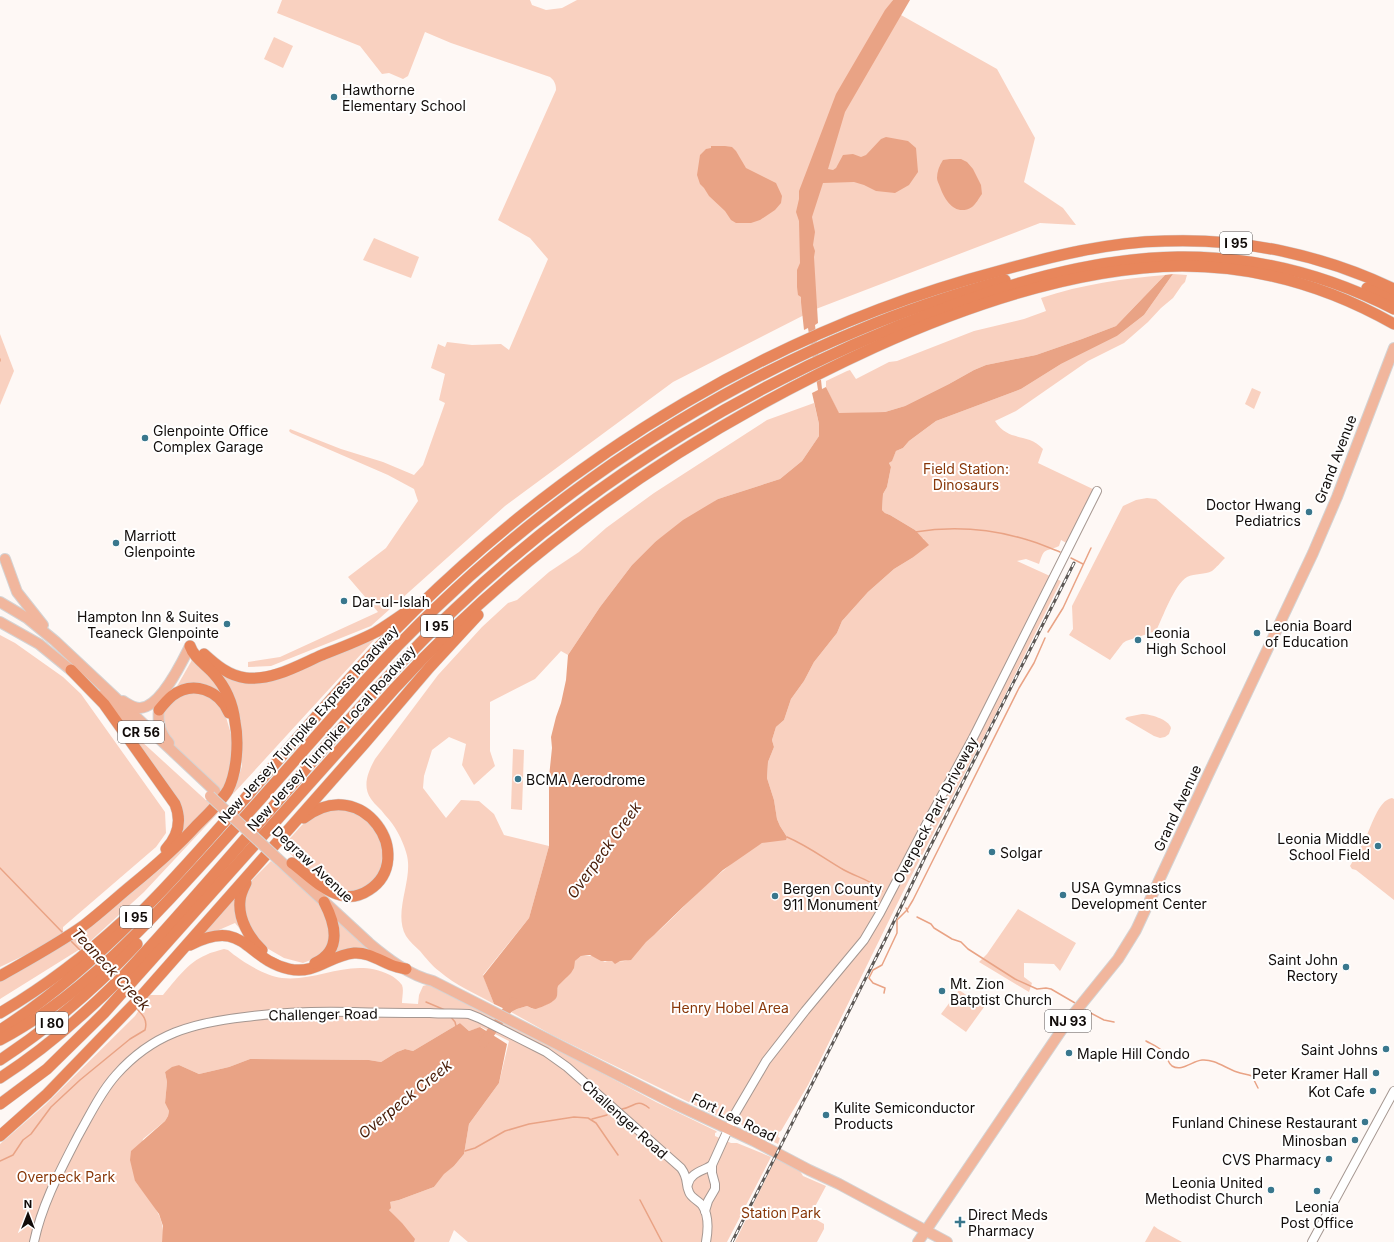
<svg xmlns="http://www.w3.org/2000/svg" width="1394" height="1242" font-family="Inter,sans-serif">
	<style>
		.green { fill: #f9d1c0 }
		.water { fill: #e9a385 }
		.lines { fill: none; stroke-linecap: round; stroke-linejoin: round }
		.stream { stroke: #e9a385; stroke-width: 1.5 }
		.river { stroke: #e9a385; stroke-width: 9 }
		.minor-casing { stroke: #a59791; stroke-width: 10 }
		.major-casing { stroke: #d4d3d3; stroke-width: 12 }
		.highway-casing { stroke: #d4d3d3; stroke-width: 12 }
		.minor { stroke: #fff; stroke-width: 8 }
		.major { stroke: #f1b69d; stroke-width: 10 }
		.highway { stroke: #e8865b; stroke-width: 11 }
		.rail-casing { stroke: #5e5956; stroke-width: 3 }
		.rail { stroke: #fff; stroke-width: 1.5; stroke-dasharray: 4.5; stroke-linecap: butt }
		.major-bridge-casing { stroke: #d4d3d3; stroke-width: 12; stroke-linecap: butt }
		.major-bridge { stroke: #f1b69d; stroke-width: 10 }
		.poi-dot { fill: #39778d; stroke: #fff; stroke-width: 1.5 }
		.labels { text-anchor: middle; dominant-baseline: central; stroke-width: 4; stroke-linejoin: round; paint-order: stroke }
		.shield { fill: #fff; stroke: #585554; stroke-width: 1 }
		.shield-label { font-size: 13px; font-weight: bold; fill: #110c0a }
		.poi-label { font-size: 14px; fill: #110c0a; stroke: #fff; text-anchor: start }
		.street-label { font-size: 14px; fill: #110c0a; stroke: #fff }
		.park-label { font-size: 14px; fill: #883709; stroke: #fff }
		.water-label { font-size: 15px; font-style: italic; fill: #481c07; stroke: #fff }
	</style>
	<rect width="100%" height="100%" fill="#fef8f5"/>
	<!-- green -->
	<g class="green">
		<path d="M 282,0 L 530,0 L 532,5 L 546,10 L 562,8 L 577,0 L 893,0 L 886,10 L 901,15 L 997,69 L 1035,138 L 1024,182 L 1063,208 L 1076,225 L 1040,223 L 816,309 L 673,382 L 505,506 L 371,626 L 271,666 L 248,667 L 248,662 L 280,657 L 378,612 L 348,577 L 386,548 L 418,501 L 414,489 L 388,475 L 291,433 L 289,431 L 290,429 L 341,449 L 383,462 L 414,475 L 423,465 L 445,403 L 439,400 L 445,374 L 431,368 L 438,344 L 445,347 L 447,342 L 472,345 L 501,344 L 509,350 L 548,259 L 530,238 L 498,220 L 556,90 C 556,84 554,80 550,77 L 451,43 L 425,32 L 408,76 L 403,79 L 389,73 L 382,74 L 360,46 L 277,13 Z"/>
		<path d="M 274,37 L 293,46 L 283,68 L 264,59 Z"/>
		<path d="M 374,238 L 419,257 L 411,278 L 363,260 Z"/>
		<path d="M 1173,274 L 1187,275 L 1185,282 L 1182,285 L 1173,298 L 1161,308 L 1148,322 L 1124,343 L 1088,361 L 1016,411 L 995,421 C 1009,443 1028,432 1043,449 L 1038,463 L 1097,491 L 1070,545 L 1061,540 L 1059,546 C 1044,553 1045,546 1039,564 L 1026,559 L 1017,561 L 1061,581 L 994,717 L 904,890 L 808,1085 L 781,1131 L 779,1132 L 778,1137 L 780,1138 L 778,1144 L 743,1127 L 739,1120 L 727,1115 L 722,1118 L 719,1117 L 552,1035 L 511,1012 L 517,1009 L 527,1006 L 533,1009 C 540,1006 554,1004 557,996 C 558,993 557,989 558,986 L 566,978 L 575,961 L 581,956 L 593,956 L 605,962 C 612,959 621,963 628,960 C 636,956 639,948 645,942 C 652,936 659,931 666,924 C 685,906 703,886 724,870 C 734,861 752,847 764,842 C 774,839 778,842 787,837 L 780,826 L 777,819 L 774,800 L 767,778 L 768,762 L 774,747 L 772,740 L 776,727 L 784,720 L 791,699 L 804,681 L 814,662 L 837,633 L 842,621 L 868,592 L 894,569 L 912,558 L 924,539 L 919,536 L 915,530 L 890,515 L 885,513 L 882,510 L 883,494 L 887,487 L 891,467 L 889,463 L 892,460 L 896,451 L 903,448 L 909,441 L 936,421 L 1021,389 L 1061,364 L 1117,336 L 1144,315 Z"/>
		<path d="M 1165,275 L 1116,326 L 1082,339 L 1036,355 L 986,365 L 974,370 L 949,384 L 905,406 L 885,412 L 839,414 L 826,387 L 826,381 L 847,371 L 850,370 L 856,379 L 889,362 L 897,361 L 974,331 L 1024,319 L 1046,311 L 1041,298 C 1083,284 1122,279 1165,275 Z"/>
		<path d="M 0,334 L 14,371 L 0,405 Z"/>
		<path d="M 1252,388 L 1261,392 L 1254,409 L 1245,404 Z"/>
		<path d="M 814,403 L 819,424 L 819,436 L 802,461 L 780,479 L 718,499 L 655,542 L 632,565 L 600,607 L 568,655 L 561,651 L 535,679 L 490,702 L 490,751 L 495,766 L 474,785 L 462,765 L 466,744 L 449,737 L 432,750 L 424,776 L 423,788 L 446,818 L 461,800 L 479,801 L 494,814 L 504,835 L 549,846 L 529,918 L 483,975 L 494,1004 C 476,994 455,985 439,971 C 432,966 426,958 420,951 C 415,946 410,942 406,936 C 392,911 415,878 406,852 C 402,839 395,825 385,815 C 381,809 375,805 371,799 C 362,786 368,772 375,759 L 438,675 L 482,627 L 508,603 L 517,600 L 549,572 L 579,552 L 606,528 L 654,493 L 767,420 Z"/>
		<path d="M 1147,498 L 1156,499 L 1225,558 C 1221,562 1216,568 1212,571 C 1205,575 1195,573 1187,577 C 1174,585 1163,617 1156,631 L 1126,641 L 1123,643 L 1110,660 L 1069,635 L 1073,629 L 1072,606 L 1123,506 L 1136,500 Z"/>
		<path d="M 0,635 L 15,643 L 63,677 L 81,694 L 165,812 L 166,833 L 156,847 L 63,927 L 63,937 L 0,967 Z"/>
		<path d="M 369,638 L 374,640 L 233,794 L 242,766 L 240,728 L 217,671 L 241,682 Z"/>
		<path d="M 192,660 L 200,664 L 226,697 L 221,698 L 176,688 Z"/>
		<path d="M 189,692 L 208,695 L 223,707 L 231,734 L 233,762 L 223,792 C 203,775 142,731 170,701 C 174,697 184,695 189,692 Z"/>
		<path d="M 1142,714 C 1150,714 1168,719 1171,728 L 1169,734 L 1165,737 L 1160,738 L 1154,736 L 1125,719 L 1127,717 Z"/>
		<path d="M 128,729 L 210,804 L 179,840 L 182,823 Z"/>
		<path d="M 513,749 L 524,750 L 522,810 L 511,809 Z"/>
		<path d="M 1392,798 L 1394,799 L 1394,900 L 1356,870 L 1352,869 L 1350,866 C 1355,857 1361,848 1365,839 C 1371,828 1378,800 1392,798 Z"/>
		<path d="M 340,809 L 363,816 L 378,831 L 383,850 L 381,866 L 376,879 L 359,892 L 338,891 L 299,863 L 283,846 L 302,825 L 319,813 Z"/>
		<path d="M 215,812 L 218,813 L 144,892 L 85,946 L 0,999 L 0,982 L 69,942 L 99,920 L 160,869 Z"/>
		<path d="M 271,861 L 313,896 L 324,910 L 331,937 L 325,949 L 316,958 L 303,963 L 284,958 L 265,947 L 251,930 L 244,909 L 244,893 L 252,880 Z"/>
		<path d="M 239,893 L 254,946 L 235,923 L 198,939 Z"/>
		<path d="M 1018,909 L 1076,943 L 1060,971 L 1054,964 L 1024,963 L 1024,977 L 1032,983 L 1029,992 L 979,962 L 987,954 Z"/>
		<path d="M 337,920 L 378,956 L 325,962 Z"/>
		<path d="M 224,949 L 228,950 C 241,961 265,976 282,978 C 319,982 352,956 390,975 C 394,977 399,981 402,985 C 404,990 402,997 402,1003 L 418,1004 L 419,995 L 423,986 L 430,984 L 587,1065 L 656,1102 L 716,1131 L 717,1132 L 715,1133 L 715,1136 L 731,1143 L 737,1143 L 771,1157 L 727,1242 L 468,1242 L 454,1230 L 449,1242 L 414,1242 L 414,1239 L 389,1210 L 390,1202 L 399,1200 L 434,1187 L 444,1173 L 454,1166 L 464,1154 L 469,1124 L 499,1083 L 509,1041 L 481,1027 L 469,1031 L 460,1023 L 413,1051 L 405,1049 L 397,1052 L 381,1062 L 369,1060 L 250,1059 L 229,1067 L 199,1074 L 179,1065 L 165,1072 L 167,1082 L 165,1103 L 169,1111 L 168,1116 L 165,1121 L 143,1139 L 135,1181 C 149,1199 168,1218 162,1242 L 0,1242 L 0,1144 L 45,1105 L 135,1016 L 149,995 L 163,995 C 175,981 188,962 206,955 C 211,952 218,951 224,949 Z"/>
		<path d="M 959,990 L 984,1007 L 966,1032 L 941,1014 Z"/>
		<path d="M 776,1158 L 800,1171 L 803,1176 L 826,1186 L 810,1216 L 824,1224 L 824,1229 L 817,1242 L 735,1242 Z"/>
		<path d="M 1154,1226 L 1158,1229 L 1182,1242 L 1145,1242 Z"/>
	</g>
	<!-- water -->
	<g class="water">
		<path d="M 893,0 L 910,0 L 845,112 L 828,169 L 833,170 L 836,168 L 843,155 L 853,154 L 861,157 L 866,155 L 881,139 L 886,137 L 908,141 L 916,148 L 918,172 L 909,185 L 895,193 L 876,191 L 864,185 L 854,182 L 823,183 L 812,217 L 815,232 L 813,245 L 815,251 L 814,257 L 818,323 L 815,325 L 822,389 L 826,387 L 839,413 L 885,412 L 905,406 L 949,384 L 974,370 L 986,365 L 1036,355 L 1082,339 L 1116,326 L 1165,275 L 1173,274 L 1144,315 L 1117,336 L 1061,364 L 1021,389 L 936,421 L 909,441 L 903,448 L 896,451 L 892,461 L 889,463 L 891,467 L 887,487 L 883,494 L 882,510 L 885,513 L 890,515 L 915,530 L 929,545 L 912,558 L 894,569 L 868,592 L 842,621 L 837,633 L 814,662 L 804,681 L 791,699 L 784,720 L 776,727 L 772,740 L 774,747 L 768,762 L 767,778 L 774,800 L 777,819 L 780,826 L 787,837 L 786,840 L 762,843 L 723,870 L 684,906 L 654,935 L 646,942 L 631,960 L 620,961 L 615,964 L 612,961 L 601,961 L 590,955 L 581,956 L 575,961 L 574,968 L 571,973 L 558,986 C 557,989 558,992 557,996 C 556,1002 542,1007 536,1009 C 532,1009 530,1007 527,1006 L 517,1009 L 511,1012 L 494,1004 L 483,976 L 529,918 L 549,846 L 549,777 L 552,748 L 551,737 L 556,717 L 561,703 L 566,680 L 568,655 L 600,607 L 632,565 L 655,542 L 683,520 L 718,499 L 780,479 L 802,461 L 819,436 L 819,424 L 812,393 L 818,390 L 808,328 L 804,330 L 801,302 L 801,297 L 798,295 L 797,287 L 797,270 L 800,263 L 799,221 L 796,212 L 799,199 L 799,191 L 836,94 L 885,10 Z"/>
		<path d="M 711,146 L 725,146 L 732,147 L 736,151 L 746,168 L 776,183 L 782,196 L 781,203 L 775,210 L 760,220 L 751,223 L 736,223 L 731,220 L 725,211 L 709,196 L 704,188 L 700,184 L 697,175 L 700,155 L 706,149 L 711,148 Z"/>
		<path d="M 950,159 L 961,159 L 967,162 L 973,169 L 981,185 L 982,194 C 979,198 976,204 972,207 C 956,217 945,201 940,187 C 939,184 937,181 937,178 C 937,172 939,166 943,160 Z"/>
		<path d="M 460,1023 L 469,1031 L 480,1027 L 507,1044 L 499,1083 L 469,1124 L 464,1154 L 454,1166 L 444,1174 L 434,1187 L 399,1200 L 390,1202 L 391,1208 L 389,1210 L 402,1223 L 415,1239 L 414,1242 L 162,1242 L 163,1226 L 159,1214 L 135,1181 L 130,1160 L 131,1151 L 165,1121 L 168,1116 L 169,1111 L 165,1103 L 167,1082 L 165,1072 L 172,1067 L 179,1065 L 199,1074 L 229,1067 L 250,1059 L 369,1060 L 381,1062 L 397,1052 L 405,1049 L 413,1051 Z"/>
	</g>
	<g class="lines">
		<!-- stream -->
		<g class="stream">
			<path d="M 0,359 L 0,361"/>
			<path d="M 915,532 C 952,526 992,529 1028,540 C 1039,543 1049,548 1060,552"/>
			<path d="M 1071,558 L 1083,564"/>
			<path d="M 1048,632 L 1063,608 L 1091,548"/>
			<path d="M 787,837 C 808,846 825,859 844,870 C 856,877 872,880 882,891"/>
			<path d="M 0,868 L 64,934"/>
			<path d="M 906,908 L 908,912"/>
			<path d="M 917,917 L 931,924 L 934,928 L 952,939 L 961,942 L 968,949 L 1015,979 L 1037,989 L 1046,988 L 1051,989 L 1075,1003"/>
			<path d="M 69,939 L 81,951"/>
			<path d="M 884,993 L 885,988 L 873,983 L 869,978 L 873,970 L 882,965 L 897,933 L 897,920 L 907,910 L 913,900 L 1019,688 L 1034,663 L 1045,638"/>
			<path d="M 426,1002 L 445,1010"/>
			<path d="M 1085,1010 L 1104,1020 L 1114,1022"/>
			<path d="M 450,1016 L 455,1022 L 456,1026"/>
			<path d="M 1146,1041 C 1151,1044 1158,1046 1162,1051 C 1167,1055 1167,1062 1172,1066 C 1182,1072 1192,1061 1202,1060 C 1215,1059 1225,1068 1237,1072 C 1242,1074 1247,1074 1252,1076 L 1258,1088"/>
			<path d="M 622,1109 C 635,1107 636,1098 649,1108"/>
			<path d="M 592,1119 L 607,1115"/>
			<path d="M 465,1151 L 475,1148 L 505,1131 L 529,1124 L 574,1117 L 588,1118 L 596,1123 L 618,1155"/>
			<path d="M 0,1161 L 13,1155 L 23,1140 L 31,1134 L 51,1107 L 80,1080 L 130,1039 L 145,1030 C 148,1020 143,1015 136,1008"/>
			<path d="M 640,1200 L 662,1242"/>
		</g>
		<!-- river -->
		<path class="river" d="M 483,1043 L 513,1002"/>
		<!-- minor casing -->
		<g class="minor-casing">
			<g id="minor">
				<path d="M 688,1184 C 691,1172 704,1171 712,1165"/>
				<path d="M 705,1211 L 708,1201 L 715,1189 L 715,1184 L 712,1173 L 712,1165 L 736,1112 L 766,1061 L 805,1011 L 864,940 L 880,913 L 930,817 L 972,740 L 1097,491"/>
				<path d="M 34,1242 C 42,1204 60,1171 78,1136 C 90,1115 100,1093 116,1075 C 153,1033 193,1023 245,1017 C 282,1012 318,1011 354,1012 C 380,1013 405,1013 430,1013 C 443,1014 457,1013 469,1014 L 479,1018 L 546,1052 L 567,1067 L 681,1168 C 689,1179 685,1183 689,1192 C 691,1198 698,1200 702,1205 C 709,1215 708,1231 706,1242"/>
				<path d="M 1312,1242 L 1394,1091"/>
			</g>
		</g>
		<!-- major casing -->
		<g class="major-casing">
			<g id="major">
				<path d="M 5,559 L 17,592 L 43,625"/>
				<path d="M 0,602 L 27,618 L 55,641 L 215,791"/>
				<path d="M 0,622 L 39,644 L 77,675"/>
				<path d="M 101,696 L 128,720"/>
				<path d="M 123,701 C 128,704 133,708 140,708 C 161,707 182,662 190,646"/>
				<path d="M 160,702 C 157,718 158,731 169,743"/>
				<path d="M 278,859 L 369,943 C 388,959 409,975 433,981 L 675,1104 L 754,1141 L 809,1170 L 839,1184 L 947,1242"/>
				<path d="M 918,1242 L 1067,1022 L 1118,959 L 1136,930 L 1208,775 L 1313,553 L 1337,497 L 1394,348"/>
			</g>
		</g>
		<!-- highway casing -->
		<g class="highway-casing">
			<g id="highway">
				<path d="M 1367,288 L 1394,300"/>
				<path d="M 204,654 C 216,665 229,676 246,678 C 272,681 299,665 322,655 C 340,648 359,641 376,632 C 386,626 396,619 406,612"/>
				<path d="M 71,670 L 104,704 L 175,804 C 182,821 178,836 166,849"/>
				<path d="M 159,710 C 163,705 167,700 172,696 C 193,680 219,690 229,713"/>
				<path d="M 292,863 C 306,873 323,891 340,895 C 350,898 360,896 369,890 C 418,858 363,772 304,818"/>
				<path d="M 246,883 C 243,889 240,895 240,901 C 238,919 250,939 262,950"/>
				<path d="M 190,945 C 245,917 245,959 289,969 C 316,975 330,955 354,953 C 367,952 379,960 391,965 C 396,967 401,968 406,969"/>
				<path d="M 315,963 C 343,950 335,923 324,902"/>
				<path d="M 0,976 C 28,960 56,945 83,926 C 100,913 115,899 132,885 C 154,867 176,848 196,826 C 207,815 220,803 228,790 C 237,772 239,741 235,722 C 233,704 225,686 213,673 C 205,664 194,658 190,646"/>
				<path d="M 0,1013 C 44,987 85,956 123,921"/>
				<path d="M 0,1030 C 57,994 107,948 154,899 C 244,806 322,702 414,611 C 577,451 778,329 999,271 C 1053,256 1109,242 1165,241 C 1244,238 1323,255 1394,289"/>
				<path d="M 0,1040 C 71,1002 126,946 181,887 C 244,820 303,750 365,681 C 501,530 670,408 859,330 C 906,310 955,294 1005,280"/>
				<path d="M 0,1060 C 50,1027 96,988 137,944"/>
				<path d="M 0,1078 C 45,1049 85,1014 123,976 C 195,899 263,817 333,738 C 372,694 411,650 455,609 C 595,476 764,374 945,308 C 1019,280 1099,258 1178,257 C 1254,256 1327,275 1394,309"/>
				<path d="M 0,1104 L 47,1069 L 104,1013 L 395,688 C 530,541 694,430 875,347 C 968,305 1078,267 1182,266 C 1257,266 1329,287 1394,324"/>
				<path d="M 0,1136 L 47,1094 L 137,1001 L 364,744 L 429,668 L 478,615"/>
			</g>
		</g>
		<!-- minor -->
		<use href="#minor" class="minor"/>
		<!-- major -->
		<use href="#major" class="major"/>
		<!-- highway -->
		<use href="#highway" class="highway"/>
		<!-- rail casing -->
		<g class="rail-casing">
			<path id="rail" d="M 732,1242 L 885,940 L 927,853 L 1074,563"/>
		</g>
		<!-- rail -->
		<use href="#rail" class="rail"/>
		<!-- major-bridge casing -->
		<g class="major-bridge-casing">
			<path id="major-bridge" d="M 210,796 L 278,859"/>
		</g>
		<!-- major-bridge -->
		<use href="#major-bridge" class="major-bridge"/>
	</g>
	<!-- markers -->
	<g class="poi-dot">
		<circle cx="334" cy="97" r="4"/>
		<circle cx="145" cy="438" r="4"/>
		<circle cx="1309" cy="512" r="4"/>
		<circle cx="116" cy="543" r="4"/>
		<circle cx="344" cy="601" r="4"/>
		<circle cx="227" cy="624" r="4"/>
		<circle cx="1257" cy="633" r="4"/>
		<circle cx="1138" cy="640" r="4"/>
		<circle cx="518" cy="779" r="4"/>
		<circle cx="1378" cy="846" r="4"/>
		<circle cx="992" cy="852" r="4"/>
		<circle cx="1063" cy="895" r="4"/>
		<circle cx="775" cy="896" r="4"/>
		<circle cx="1346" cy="967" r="4"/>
		<circle cx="942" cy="991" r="4"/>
		<circle cx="1386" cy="1049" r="4"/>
		<circle cx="1069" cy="1053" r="4"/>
		<circle cx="1376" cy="1073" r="4"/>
		<circle cx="1373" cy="1091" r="4"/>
		<circle cx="826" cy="1115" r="4"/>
		<circle cx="1365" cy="1122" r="4"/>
		<circle cx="1355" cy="1140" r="4"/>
		<circle cx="1329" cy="1159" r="4"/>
		<circle cx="1271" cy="1190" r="4"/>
		<circle cx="1317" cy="1191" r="4"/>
		<path d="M958 1216h4v4h4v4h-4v4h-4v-4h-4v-4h4z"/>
	</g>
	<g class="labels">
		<!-- shield labels -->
		<g class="shield">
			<rect x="1220" y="232" width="32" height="22" rx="3"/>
			<rect x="421" y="615" width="32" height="22" rx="3"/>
			<rect x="118" y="721" width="46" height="22" rx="3"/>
			<rect x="120" y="906" width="32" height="22" rx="3"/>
			<rect x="1045" y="1010" width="46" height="22" rx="3"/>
			<rect x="36" y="1012" width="32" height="22" rx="3"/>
		</g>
		<g class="shield-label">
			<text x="1236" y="243">I 95</text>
			<text x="437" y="626">I 95</text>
			<text x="141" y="732">CR 56</text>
			<text x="136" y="917">I 95</text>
			<text x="1068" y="1021">NJ 93</text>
			<text x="52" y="1023">I 80</text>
		</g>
		<!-- poi labels -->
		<g class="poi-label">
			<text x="342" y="89">Hawthorne<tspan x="342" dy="16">Elementary School</tspan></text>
			<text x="153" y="430">Glenpointe Office<tspan x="153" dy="16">Complex Garage</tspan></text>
			<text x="1301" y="504" text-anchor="end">Doctor Hwang<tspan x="1301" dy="16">Pediatrics</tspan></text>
			<text x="124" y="535">Marriott<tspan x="124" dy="16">Glenpointe</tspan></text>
			<text x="352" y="601">Dar-ul-Islah</text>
			<text x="219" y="616" text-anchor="end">Hampton Inn &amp; Suites<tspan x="219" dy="16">Teaneck Glenpointe</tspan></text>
			<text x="1265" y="625">Leonia Board<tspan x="1265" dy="16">of Education</tspan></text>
			<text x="1146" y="632">Leonia<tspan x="1146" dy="16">High School</tspan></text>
			<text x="526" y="779">BCMA Aerodrome</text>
			<text x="1370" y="838" text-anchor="end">Leonia Middle<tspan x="1370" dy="16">School Field</tspan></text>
			<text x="1000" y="852">Solgar</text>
			<text x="1071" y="887">USA Gymnastics<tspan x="1071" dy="16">Development Center</tspan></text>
			<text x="783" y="888">Bergen County<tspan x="783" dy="16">911 Monument</tspan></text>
			<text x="1338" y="959" text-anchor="end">Saint John<tspan x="1338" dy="16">Rectory</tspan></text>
			<text x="950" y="983">Mt. Zion<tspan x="950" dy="16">Batptist Church</tspan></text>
			<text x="1378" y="1049" text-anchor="end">Saint Johns</text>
			<text x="1077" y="1053">Maple Hill Condo</text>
			<text x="1368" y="1073" text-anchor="end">Peter Kramer Hall</text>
			<text x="1365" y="1091" text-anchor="end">Kot Cafe</text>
			<text x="834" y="1107">Kulite Semiconductor<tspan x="834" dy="16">Products</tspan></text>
			<text x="1357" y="1122" text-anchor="end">Funland Chinese Restaurant</text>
			<text x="1347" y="1140" text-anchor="end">Minosban</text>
			<text x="1321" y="1159" text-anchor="end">CVS Pharmacy</text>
			<text x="1263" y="1182" text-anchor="end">Leonia United<tspan x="1263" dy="16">Methodist Church</tspan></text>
			<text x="1317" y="1206" text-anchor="middle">Leonia<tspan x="1317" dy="16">Post Office</tspan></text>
			<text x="968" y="1214">Direct Meds<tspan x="968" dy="16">Pharmacy</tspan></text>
		</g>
		<!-- street labels -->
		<g class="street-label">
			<text transform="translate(1335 459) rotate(-69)">Grand Avenue</text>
			<text transform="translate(308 724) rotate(-48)">New Jersey Turnpike Express Roadway</text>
			<text transform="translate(331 738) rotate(-48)">New Jersey Turnpike Local Roadway</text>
			<text transform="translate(1177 808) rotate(-65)">Grand Avenue</text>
			<text transform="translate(935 810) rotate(-62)">Overpeck Park Driveway</text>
			<text transform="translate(313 864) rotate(43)">Degraw Avenue</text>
			<text transform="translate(323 1014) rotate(-1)">Challenger Road</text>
			<text transform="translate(734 1117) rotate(26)">Fort Lee Road</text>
			<text transform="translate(625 1119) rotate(42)">Challenger Road</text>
		</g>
		<!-- park labels -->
		<g class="park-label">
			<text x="966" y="468">Field Station:<tspan x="966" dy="16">Dinosaurs</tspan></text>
			<text x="730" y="1007">Henry Hobel Area</text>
			<text x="66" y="1176">Overpeck Park</text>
			<text x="781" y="1212">Station Park</text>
		</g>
		<!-- water labels -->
		<g class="water-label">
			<text transform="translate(604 850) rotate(-54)">Overpeck Creek</text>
			<text transform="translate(111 969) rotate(47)">Teaneck Creek</text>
			<text transform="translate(405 1099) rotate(-39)">Overpeck Creek</text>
		</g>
	</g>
	<!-- north arrow -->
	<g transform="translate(28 1214)" stroke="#ffffff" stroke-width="3" paint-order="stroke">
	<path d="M0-3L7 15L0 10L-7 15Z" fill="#110c0a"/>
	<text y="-6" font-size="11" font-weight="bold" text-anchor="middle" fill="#110c0a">N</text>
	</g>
</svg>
